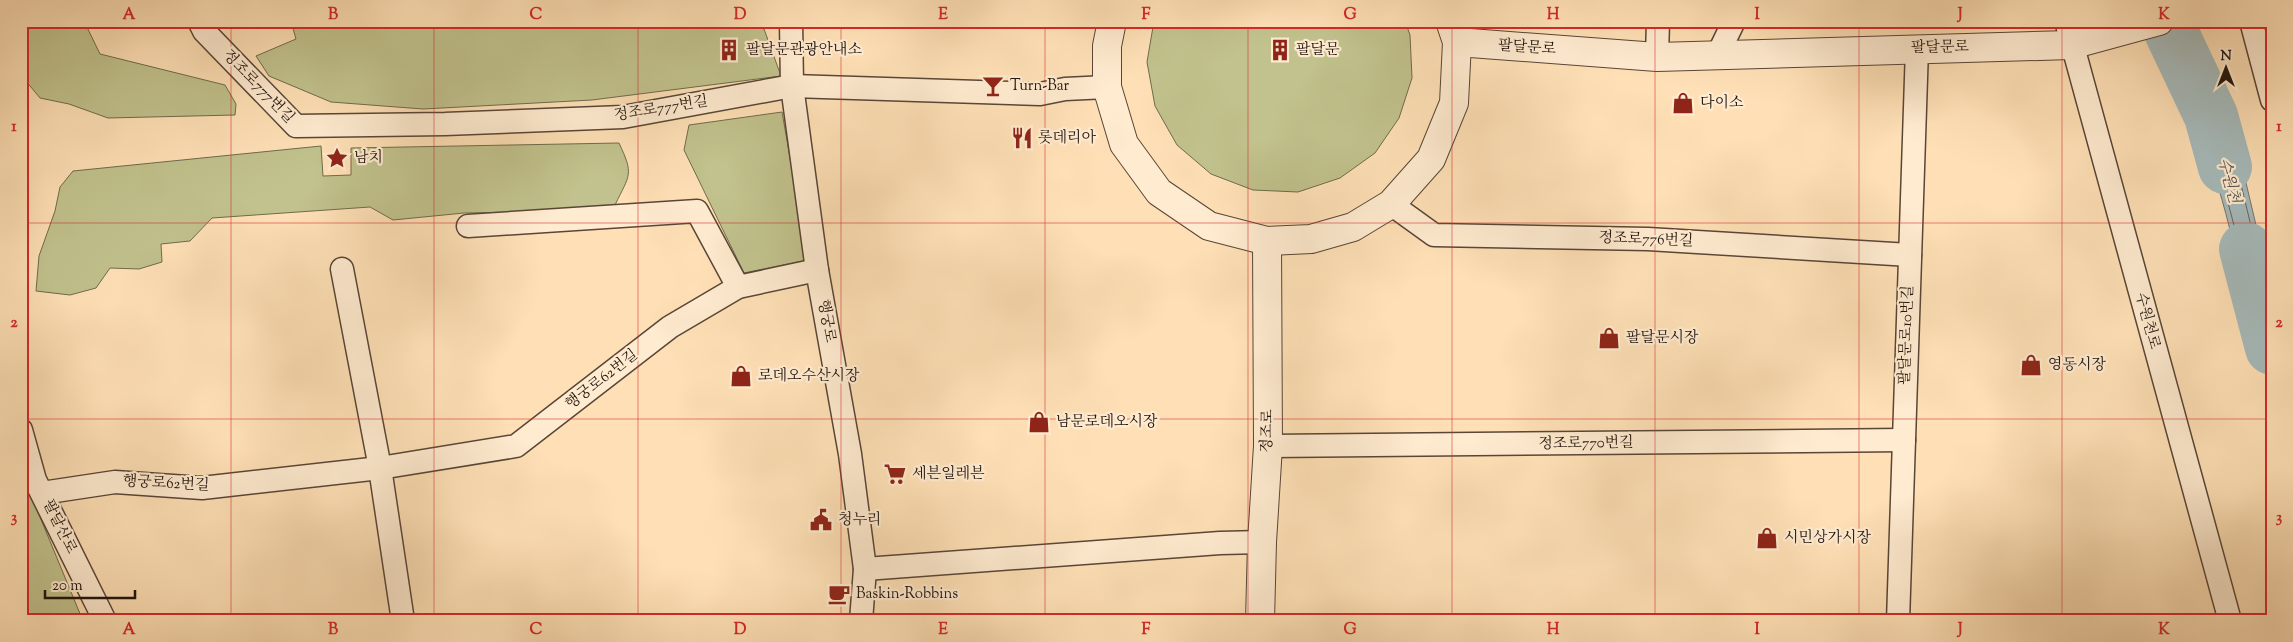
<svg xmlns="http://www.w3.org/2000/svg" width="2293" height="642" font-family="'Sorts Mill Goudy','Noto Serif KR',serif">
	<style>
		.green { fill: #c1c28d; stroke: #706a4c }
		.water { fill: #a6baba; stroke: #707774 }
		.lines { fill: none; stroke-linecap: round; stroke-linejoin: round }
		.shore { stroke: #636663; stroke-width: 1 }
		.river { stroke: #a6baba; stroke-width: 54 }
		.minor-casing { stroke: #584636; stroke-width: 25 }
		.tertiary-casing { stroke: #584636; stroke-width: 30 }
		.minor { stroke: #ffebd0; stroke-width: 22 }
		.tertiary { stroke: #ffebd0; stroke-width: 28 }
		.grid { fill: none; stroke: #d62828; stroke-width: 1; stroke-opacity: 0.55 }
		.labels { text-anchor: middle; dominant-baseline: central; stroke-width: 4.5; stroke-linejoin: round; paint-order: stroke }
		.street-label { font-size: 15px; fill: #20130c; stroke: #ffebd0 }
		.poi-label { font-size: 15px; fill: #20130c; stroke: #ffebd0; text-anchor: start }
		.water-label { font-size: 16px; font-style: italic; fill: #4f4d49; stroke: #ffebd0 }
		.neatline { fill: none; stroke: #d62828; stroke-width: 2 }
		.grid-label { font-size: 16px; text-anchor: middle; font-weight: bold; fill: #d62828 }
	</style>
	<rect width="100%" height="100%" fill="#ffe0b6"/>
	<filter id="stains"><feTurbulence type="fractalNoise" baseFrequency=".004" numOctaves="4"/><feColorMatrix values="0 0 0 0 .2 0 0 0 0 .09 0 0 0 0 .02 0 0 0 .5 -.17"/></filter>
	<radialGradient id="worn" r=".72"><stop offset=".6" stop-color="#630" stop-opacity="0"/><stop offset="1" stop-color="#630" stop-opacity=".3"/></radialGradient>
	<!-- green -->
	<g class="green">
		<path d="M 21,21 L 84,21 L 100,54 L 225,85 L 236,104 L 235,115 L 108,118 L 69,104 L 40,98 L 21,75 Z"/>
		<path d="M 291,21 L 468,21 L 468,26 L 530,21 L 732,21 L 764,29 L 781,76 L 592,100 L 423,109 L 331,102 L 269,76 L 256,56 L 296,39 Z"/>
		<path d="M 1154,21 L 1405,21 L 1410,35 L 1412,78 L 1399,118 L 1375,153 L 1340,178 L 1298,192 L 1253,190 L 1211,174 L 1177,145 L 1155,106 L 1147,62 Z"/>
		<path d="M 782,112 L 808,260 L 744,273 L 684,150 L 689,125 Z"/>
		<path d="M 619,143 C 634,175 630,174 615,205 L 578,211 L 464,213 L 393,220 L 370,207 L 212,218 L 190,241 L 161,244 L 162,262 L 139,269 L 110,268 L 96,288 L 70,295 L 36,291 L 39,256 L 55,211 L 60,187 L 73,171 L 321,146 L 323,176 L 351,175 L 351,148 Z"/>
		<path d="M 21,471 L 83,621 L 21,621 Z"/>
	</g>
	<!-- water -->
	<path class="water" d="M 2224,89 L 2217,100 L 2243,170 L 2272,293 L 2272,318 L 2249,327 C 2237,251 2220,174 2186,105 Z"/>
	<g class="lines">
		<!-- shore -->
		<g class="shore">
			<path d="M 2207,109 L 2216,130 L 2214,133 L 2211,132 L 2202,113 Z"/>
			<path d="M 2220,146 L 2222,148 L 2235,186 L 2233,189 L 2230,187 L 2218,150 Z"/>
			<path d="M 2272,288 L 2267,288 L 2265,284 L 2238,172 L 2213,102 L 2210,100 L 2195,107 L 2194,109 C 2224,175 2241,246 2253,317 L 2256,319 L 2272,314"/>
			<path d="M 2272,295 L 2262,292 L 2256,277 L 2252,277 L 2258,309 L 2272,308"/>
		</g>
		<!-- river -->
		<g class="river">
			<path d="M 2166,21 L 2211,116 L 2225,167"/>
			<path d="M 2246,249 L 2272,348"/>
		</g>
		<!-- minor casing -->
		<g class="minor-casing">
			<g id="minor">
				<path d="M 199,21 L 204,31 L 296,126 L 445,124 L 623,117 L 792,86 L 1040,94 L 1065,89 L 1107,87"/>
				<path d="M 791,21 L 792,86 L 817,270 L 850,454 L 865,569 L 861,621"/>
				<path d="M 2066,21 L 2230,621"/>
				<path d="M 2251,21 L 2272,100"/>
				<path d="M 1718,54 L 1734,21"/>
				<path d="M 1657,57 L 1658,21"/>
				<path d="M 1391,204 L 1434,235 L 1648,239 L 1910,255"/>
				<path d="M 468,226 L 697,211 L 738,287"/>
				<path d="M 342,269 L 380,468 L 403,621"/>
				<path d="M 21,430 L 35,480 L 105,621"/>
				<path d="M 1268,446 L 1904,440"/>
				<path d="M 42,493 L 115,482 L 202,488 L 380,468 L 516,446 L 670,327 L 738,287 L 817,270"/>
				<path d="M 865,569 L 1220,543 L 1262,542"/>
				<path d="M 1898,621 L 1917,48"/>
			</g>
		</g>
		<!-- tertiary casing -->
		<g class="tertiary-casing">
			<g id="tertiary">
				<path d="M 1112,21 L 1107,46 L 1107,87 L 1124,144 L 1159,192 L 1209,226 L 1267,241 L 1311,239 L 1353,227 L 1391,204 L 1431,159 L 1454,103 L 1457,42 L 1450,21"/>
				<path d="M 1457,42 L 1657,57 L 2071,45 L 2159,21"/>
				<path d="M 1260,621 L 1262,542 L 1268,446 L 1267,241"/>
			</g>
		</g>
		<!-- minor -->
		<use href="#minor" class="minor"/>
		<!-- tertiary -->
		<use href="#tertiary" class="tertiary"/>
	</g>
	<!-- grid -->
	<path class="grid" d="M 231,21 L 231,621M 434,21 L 434,621M 638,21 L 638,621M 841,21 L 841,621M 1045,21 L 1045,621M 1248,21 L 1248,621M 1452,21 L 1452,621M 1655,21 L 1655,621M 1859,21 L 1859,621M 2062,21 L 2062,621M 21,223 L 2272,223M 21,419 L 2272,419"/>
	<!-- icons -->
	<defs>
		<g id="building-bare" transform="scale(1.725)"><path d="M-4-6H4V6H1V3H-1V6H-4ZM-2.5-4.3h1.7v1.8h-1.7ZM.8-4.3h1.7v1.8H.8ZM-2.5-1h1.7V.8h-1.7ZM.8-1h1.7V.8H.8Z" fill="#8f2418" stroke="#ffebd0" stroke-width="2.5" paint-order="stroke"/></g>
		<g id="bar-bare" transform="scale(1.725)"><path d="M-6-5H6L.8 .8V4.5H3.5V6h-7V4.5H-.8V.8Z" fill="#8f2418" stroke="#ffebd0" stroke-width="2.5" paint-order="stroke"/></g>
		<g id="shop-bare" transform="scale(1.725)"><path d="M-5-2.5h2.3a2.7 3.5 0 0 1 5.4 0H5L5.5 6h-11ZM-1.5-2.5h3a1.5 2.3 0 0 0-3 0Z" fill="#8f2418" stroke="#ffebd0" stroke-width="2.5" paint-order="stroke"/></g>
		<g id="restaurant-bare" transform="scale(1.725)"><path d="M-5-6h1v4h1v-4h1v4h1v-4h1v5L-1.5 .5V6h-2V.5L-5-1ZM5-6V6H3V1.5H1.5Q1.5-4 5-6Z" fill="#8f2418" stroke="#ffebd0" stroke-width="2.5" paint-order="stroke"/></g>
		<g id="sight-bare" transform="scale(1.725)"><path d="M0-6L1.8-2.2L6-1.7L2.9 1.2L3.7 5.4L0 3.3L-3.7 5.4L-2.9 1.2L-6-1.7L-1.8-2.2Z" fill="#8f2418" stroke="#ffebd0" stroke-width="2.5" paint-order="stroke"/></g>
		<g id="supermarket-bare" transform="scale(1.725)"><path d="M-6-5.5h2.5l.6 2H6L4.5 2H-2.5L-4.4-4H-6ZM-1.5 3.2a1.3 1.3 0 1 0 .1 0ZM3 3.2a1.3 1.3 0 1 0 .1 0Z" fill="#8f2418" stroke="#ffebd0" stroke-width="2.5" paint-order="stroke"/></g>
		<g id="civic-bare" transform="scale(1.725)"><path d="M-.6-6.5H3V-4.5H.6V-3L4-1V1h2V6H-6V1h2V-1L-.6-3ZM-1.2 2.5V6h2.4V2.5Z" fill="#8f2418" stroke="#ffebd0" stroke-width="2.5" paint-order="stroke"/></g>
		<g id="cafe-bare" transform="scale(1.725)"><path d="M-5.5-4.5H6V0H3Q3 3.5 0 3.5H-2.5Q-5.5 3.5-5.5 0ZM3-3.2v2h1.7v-2ZM-6 4.5H4V6H-6Z" fill="#8f2418" stroke="#ffebd0" stroke-width="2.5" paint-order="stroke"/></g>
	</defs>
	<g fill-rule="evenodd">
		<use href="#building-bare" x="729" y="50"/>
		<use href="#building-bare" x="1280" y="50"/>
		<use href="#bar-bare" x="993" y="86"/>
		<use href="#shop-bare" x="1683" y="103"/>
		<use href="#restaurant-bare" x="1022" y="138"/>
		<use href="#sight-bare" x="337" y="158"/>
		<use href="#shop-bare" x="1609" y="338"/>
		<use href="#shop-bare" x="2031" y="365"/>
		<use href="#shop-bare" x="741" y="376"/>
		<use href="#shop-bare" x="1039" y="422"/>
		<use href="#supermarket-bare" x="895" y="474"/>
		<use href="#civic-bare" x="821" y="520"/>
		<use href="#shop-bare" x="1767" y="538"/>
		<use href="#cafe-bare" x="839" y="594"/>
	</g>
	<g class="labels">
		<!-- street labels -->
		<g class="street-label">
			<text transform="translate(1527 48) rotate(4)">팔달문로</text>
			<text transform="translate(1940 48) rotate(-1)">팔달문로</text>
			<text transform="translate(258 87) rotate(46)">정조로777번길</text>
			<text transform="translate(661 109) rotate(-9)">정조로777번길</text>
			<text transform="translate(1646 240) rotate(2)">정조로776번길</text>
			<text transform="translate(826 321) rotate(80)">행궁로</text>
			<text transform="translate(2147 321) rotate(75)">수원천로</text>
			<text transform="translate(1907 335) rotate(-88)">팔달문로10번길</text>
			<text transform="translate(602 380) rotate(-38)">행궁로62번길</text>
			<text transform="translate(1268 431) rotate(-89)">정조로</text>
			<text transform="translate(1586 444) rotate(-1)">정조로770번길</text>
			<text transform="translate(166 484) rotate(3)">행궁로62번길</text>
			<text transform="translate(59 527) rotate(64)">팔달산로</text>
		</g>
		<!-- poi labels -->
		<g class="poi-label">
			<text x="746" y="50">팔달문관광안내소</text>
			<text x="1296" y="50">팔달문</text>
			<text x="1010" y="86">Turn-Bar</text>
			<text x="1700" y="103">다이소</text>
			<text x="1038" y="138">롯데리아</text>
			<text x="354" y="158">남치</text>
			<text x="1626" y="338">팔달문시장</text>
			<text x="2048" y="365">영동시장</text>
			<text x="758" y="376">로데오수산시장</text>
			<text x="1056" y="422">남문로데오시장</text>
			<text x="912" y="474">세븐일레븐</text>
			<text x="838" y="520">청누리</text>
			<text x="1784" y="538">시민상가시장</text>
			<text x="856" y="594">Baskin-Robbins</text>
		</g>
		<!-- water labels -->
		<g class="water-label">
			<text transform="translate(2228 181) rotate(75)">수원천</text>
		</g>
	</g>
	<!-- margin -->
	<rect width="2293" height="642" fill="none" stroke="#ffe0b6" stroke-width="55"/>
	<!-- north arrow -->
	<g transform="translate(2226 68)" stroke="#ffebd0" stroke-width="4" paint-order="stroke">
	<path d="M0-4L9 19L0 12L-9 19Z" fill="#20130c"/>
	<text y="-8" font-size="14" font-weight="bold" text-anchor="middle" fill="#20130c">N</text>
	</g>
	<!-- scale -->
	<path d="M45 590v8h90v-8" fill="none" stroke="#20130c" stroke-width="2.5"/>
	<text x="52" y="590" font-size="15" fill="#20130c" stroke="#ffebd0" stroke-width="4" paint-order="stroke">20 m</text>
	<rect x="28" y="28" width="2238" height="586" class="neatline"/>
	<g class="grid-label">
		<text x="129" y="19">A</text>
		<text x="333" y="19">B</text>
		<text x="536" y="19">C</text>
		<text x="740" y="19">D</text>
		<text x="943" y="19">E</text>
		<text x="1146" y="19">F</text>
		<text x="1350" y="19">G</text>
		<text x="1553" y="19">H</text>
		<text x="1757" y="19">I</text>
		<text x="1960" y="19">J</text>
		<text x="2164" y="19">K</text>
		<text x="14" y="131">1</text>
		<text x="2279" y="131">1</text>
		<text x="14" y="327">2</text>
		<text x="2279" y="327">2</text>
		<text x="14" y="522">3</text>
		<text x="2279" y="522">3</text>
		<text x="129" y="634">A</text>
		<text x="333" y="634">B</text>
		<text x="536" y="634">C</text>
		<text x="740" y="634">D</text>
		<text x="943" y="634">E</text>
		<text x="1146" y="634">F</text>
		<text x="1350" y="634">G</text>
		<text x="1553" y="634">H</text>
		<text x="1757" y="634">I</text>
		<text x="1960" y="634">J</text>
		<text x="2164" y="634">K</text>
	</g>
	<rect width="100%" height="100%" filter="url(#stains)"/>
	<rect width="100%" height="100%" fill="url(#worn)"/>
</svg>
